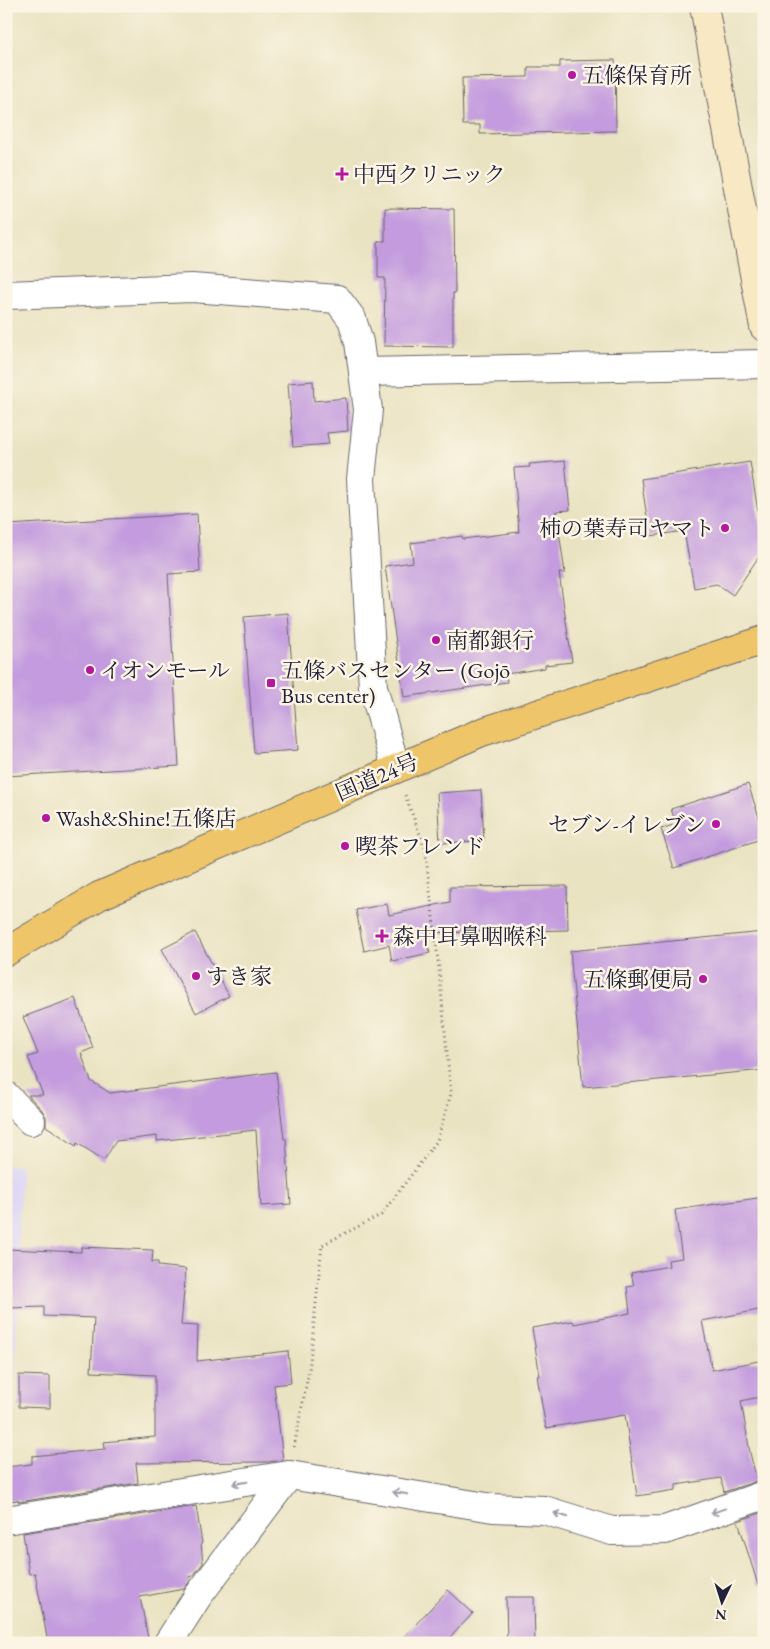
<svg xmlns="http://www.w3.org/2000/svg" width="770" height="1649" font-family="'EB Garamond','Noto Serif JP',serif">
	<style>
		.built { fill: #dcd6f6 }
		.building { fill: #c39bde }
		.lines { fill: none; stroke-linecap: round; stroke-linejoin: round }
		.street-casing { stroke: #68666a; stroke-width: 30 }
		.secondary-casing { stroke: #68666a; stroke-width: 30 }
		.highway-casing { stroke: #68666a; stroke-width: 30 }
		.path { stroke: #68666a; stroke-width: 3; stroke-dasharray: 1 4; stroke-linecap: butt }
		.street { stroke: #fff; stroke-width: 28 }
		.secondary { stroke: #f8e8c3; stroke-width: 28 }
		.highway { stroke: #eec569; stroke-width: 28 }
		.oneway { stroke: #9c9ca7 }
		.poi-dot { fill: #b5179e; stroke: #fcf5e5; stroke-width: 2 }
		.labels { text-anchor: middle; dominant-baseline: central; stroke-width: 5; stroke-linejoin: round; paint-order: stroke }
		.poi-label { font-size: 22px; fill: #22223b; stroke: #fcf5e5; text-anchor: start }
		.street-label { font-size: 22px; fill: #22223b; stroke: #fcf5e5 }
	</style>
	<rect width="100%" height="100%" fill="#fcf5e5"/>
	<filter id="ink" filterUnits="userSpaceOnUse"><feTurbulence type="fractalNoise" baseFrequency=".02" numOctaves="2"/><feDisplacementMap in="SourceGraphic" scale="10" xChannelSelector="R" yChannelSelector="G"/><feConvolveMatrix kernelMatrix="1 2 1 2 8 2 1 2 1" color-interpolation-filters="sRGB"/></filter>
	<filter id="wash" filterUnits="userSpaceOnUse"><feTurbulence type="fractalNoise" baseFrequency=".0096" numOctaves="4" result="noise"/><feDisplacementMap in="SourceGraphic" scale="20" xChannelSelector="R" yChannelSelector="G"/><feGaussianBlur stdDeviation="1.12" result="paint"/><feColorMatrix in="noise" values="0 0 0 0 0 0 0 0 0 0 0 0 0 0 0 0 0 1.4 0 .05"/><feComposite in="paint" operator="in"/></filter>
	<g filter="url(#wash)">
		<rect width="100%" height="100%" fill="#eae3c2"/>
		<!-- built -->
		<path class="built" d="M 6,1166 L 21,1166 L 15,1379 L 6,1379 Z"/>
		<g id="blocks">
			<!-- building -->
			<g class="building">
				<path d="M 615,60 L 616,131 L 480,134 L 480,125 L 463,125 L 462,78 L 528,77 L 528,67 L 560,67 L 560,61 Z"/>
				<path d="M 385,208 L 454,209 L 455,293 L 453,293 L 453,347 L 384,346 L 385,278 L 378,278 L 378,241 L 385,241 Z"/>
				<path d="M 313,381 L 314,401 L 346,398 L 348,431 L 327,433 L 329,444 L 293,447 L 288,383 Z"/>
				<path d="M 565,461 L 570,510 L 556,511 L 565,573 L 559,573 L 572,662 L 545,665 L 545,668 L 506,674 L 507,682 L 404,697 L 385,566 L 413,562 L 411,543 L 462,536 L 463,539 L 519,532 L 514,468 L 530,467 L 529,464 Z"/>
				<path d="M 750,462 L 764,549 L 733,595 L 717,584 L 694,588 L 684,531 L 650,536 L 641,479 Z"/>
				<path d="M 197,514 L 200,572 L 168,574 L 179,766 L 6,776 L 6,525 Z"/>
				<path d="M 288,613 L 298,750 L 254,753 L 244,617 Z"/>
				<path d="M 748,784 L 764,832 L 764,838 L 674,868 L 661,829 L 676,824 L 671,809 Z"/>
				<path d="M 481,790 L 484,841 L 440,843 L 437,793 Z"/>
				<path d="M 567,886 L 568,930 L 425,933 L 430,953 L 392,961 L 389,945 L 364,951 L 356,910 L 387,904 L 389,915 L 450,902 L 450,887 Z"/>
				<path d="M 195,932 L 229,996 L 196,1013 L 162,949 Z"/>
				<path d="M 764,932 L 764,1070 L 583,1087 L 570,951 Z"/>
				<path d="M 75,998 L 93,1048 L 81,1053 L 91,1081 L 110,1093 L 276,1072 L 284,1139 L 286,1139 L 291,1204 L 261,1206 L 256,1130 L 157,1141 L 157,1136 L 116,1141 L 104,1160 L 77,1143 L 76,1146 L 46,1126 L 46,1117 L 42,1110 L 28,1095 L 43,1095 L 28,1057 L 38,1054 L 23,1017 Z"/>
				<path d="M 764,1197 L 764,1309 L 702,1321 L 712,1370 L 764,1360 L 764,1396 L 741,1401 L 750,1453 L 757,1481 L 724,1492 L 721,1478 L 676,1485 L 676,1490 L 637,1496 L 625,1415 L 546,1428 L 537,1376 L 540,1376 L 532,1328 L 573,1321 L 574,1324 L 630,1313 L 627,1287 L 634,1286 L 631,1273 L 669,1266 L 668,1260 L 682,1258 L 675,1210 Z"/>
				<path d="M 81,1247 L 153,1250 L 152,1262 L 158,1262 L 158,1266 L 186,1269 L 181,1325 L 198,1326 L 197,1361 L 288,1351 L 291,1383 L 274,1385 L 283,1460 L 268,1462 L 136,1463 L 138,1483 L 19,1502 L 18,1500 L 8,1501 L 6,1467 L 32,1464 L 32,1456 L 105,1449 L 104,1442 L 155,1437 L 155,1375 L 91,1372 L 94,1318 L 44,1316 L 44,1307 L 6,1308 L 6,1249 L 81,1252 Z"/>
				<path d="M 19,1375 L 50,1376 L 50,1408 L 19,1407 Z"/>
				<path d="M 196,1506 L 202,1543 L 201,1543 L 203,1563 L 193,1576 L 189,1577 L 190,1581 L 184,1589 L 140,1597 L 149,1643 L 48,1643 L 35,1573 L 29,1574 L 23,1533 Z"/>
				<path d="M 764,1512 L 764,1584 L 758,1585 L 738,1521 Z"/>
				<path d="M 448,1590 L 473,1613 L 445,1643 L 398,1643 Z"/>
				<path d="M 506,1597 L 534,1597 L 535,1643 L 507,1643 Z"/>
			</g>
		</g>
	</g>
	<g filter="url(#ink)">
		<use href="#blocks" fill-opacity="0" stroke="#68666a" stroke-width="1"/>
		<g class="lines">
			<!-- street casing -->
			<g class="street-casing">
				<g id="street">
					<path d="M 6,295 L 192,288 L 337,299 L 352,319 L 359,342 L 368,410 L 361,479 L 373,687 L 396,769"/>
					<path d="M 363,372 L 764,364"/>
					<path d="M 6,1096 L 31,1121"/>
					<path d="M 6,1520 L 289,1475 L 493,1508 L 544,1510 L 612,1531 L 665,1530 L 764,1495"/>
					<path d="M 168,1643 L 198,1596 L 289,1475"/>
				</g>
			</g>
			<!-- secondary casing -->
			<g class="secondary-casing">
				<path id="secondary" d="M 704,6 L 764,327"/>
			</g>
			<!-- highway casing -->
			<g class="highway-casing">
				<path id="highway" d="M 6,952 L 99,896 L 482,732 L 764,640"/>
			</g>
			<!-- path -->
			<path class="path" d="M 294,1447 L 309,1371 L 322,1245 L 381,1215 L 437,1141 L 451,1094 L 439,969 L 425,848 L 405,795"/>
			<!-- street -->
			<use href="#street" class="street"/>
			<!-- secondary -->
			<use href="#secondary" class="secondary"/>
			<!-- highway -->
			<use href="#highway" class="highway"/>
		</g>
		<!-- one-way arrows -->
		<defs><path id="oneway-shaft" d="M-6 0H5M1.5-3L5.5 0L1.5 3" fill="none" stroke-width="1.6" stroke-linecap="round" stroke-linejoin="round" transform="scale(1.25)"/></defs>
		<g class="oneway">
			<use href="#oneway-shaft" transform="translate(240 1483) rotate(170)"/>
			<use href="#oneway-shaft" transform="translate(400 1493) rotate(-170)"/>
			<use href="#oneway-shaft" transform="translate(718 1511) rotate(160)"/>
			<use href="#oneway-shaft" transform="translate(561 1515) rotate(-163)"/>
		</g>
	</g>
	<!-- markers -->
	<g class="poi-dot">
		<circle cx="572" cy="75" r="5"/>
		<path d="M339.5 166.5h5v5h5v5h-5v5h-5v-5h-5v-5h5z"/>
		<circle cx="725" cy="528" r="5"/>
		<circle cx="436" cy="640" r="5"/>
		<circle cx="90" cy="670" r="5"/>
		<rect x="266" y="678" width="10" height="10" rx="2.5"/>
		<circle cx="46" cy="818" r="5"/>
		<circle cx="716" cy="824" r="5"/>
		<circle cx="345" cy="846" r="5"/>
		<path d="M379.5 928.5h5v5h5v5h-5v5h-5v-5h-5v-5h5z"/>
		<circle cx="196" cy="976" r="5"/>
		<circle cx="703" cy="979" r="5"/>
	</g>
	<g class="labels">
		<!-- poi labels -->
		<g class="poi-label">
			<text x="582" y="75">五條保育所</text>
			<text x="353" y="174">中西クリニック</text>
			<text x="715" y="528" text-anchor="end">柿の葉寿司ヤマト</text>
			<text x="446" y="640">南都銀行</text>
			<text x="100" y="670">イオンモール</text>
			<text x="281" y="670">五條バスセンター (Gojō<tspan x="281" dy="25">Bus center)</tspan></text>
			<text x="56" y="818">Wash&amp;Shine!五條店</text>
			<text x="706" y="824" text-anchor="end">セブン-イレブン</text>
			<text x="355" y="846">喫茶フレンド</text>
			<text x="393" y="936">森中耳鼻咽喉科</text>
			<text x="206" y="976">すき家</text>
			<text x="693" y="979" text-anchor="end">五條郵便局</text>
		</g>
		<!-- street labels -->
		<g class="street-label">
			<text transform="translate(377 777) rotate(-23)">国道24号</text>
		</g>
	</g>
	<!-- margin -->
	<rect width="770" height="1649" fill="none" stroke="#fcf5e5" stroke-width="25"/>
	<!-- north arrow -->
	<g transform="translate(722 1602) rotate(184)" stroke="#fcf5e5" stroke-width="4" paint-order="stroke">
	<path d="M0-4L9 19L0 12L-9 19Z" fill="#22223b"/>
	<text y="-8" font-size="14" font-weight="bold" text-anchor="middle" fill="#22223b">N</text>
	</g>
</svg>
